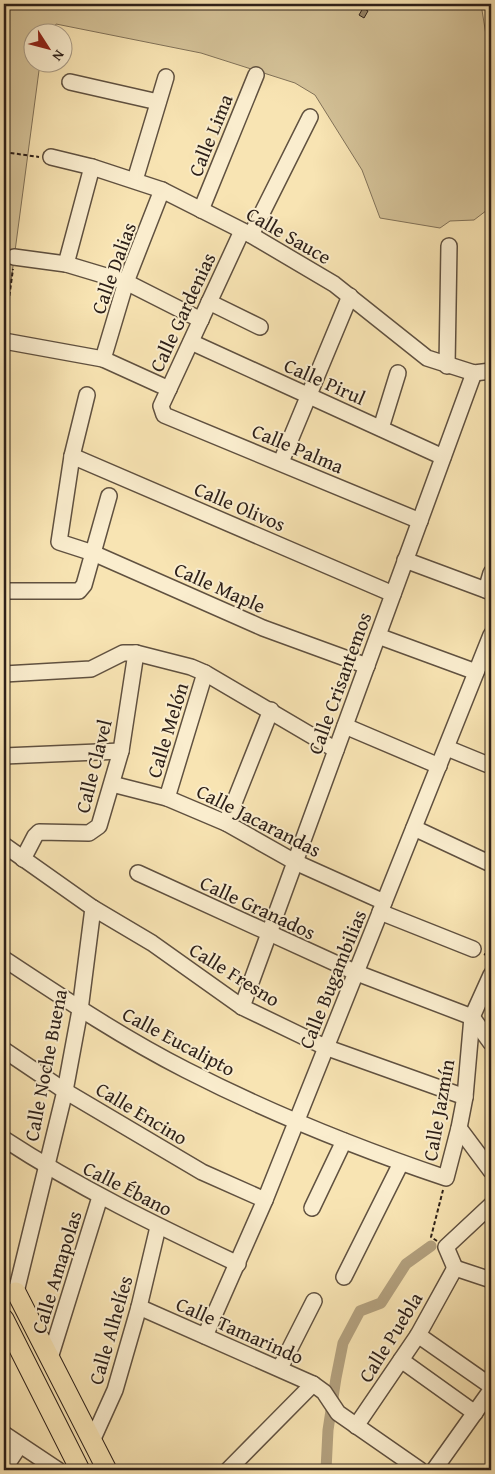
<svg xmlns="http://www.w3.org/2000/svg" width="495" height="1474" font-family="'Gentium Book Plus',serif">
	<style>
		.green { fill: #d5c399; stroke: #817259 }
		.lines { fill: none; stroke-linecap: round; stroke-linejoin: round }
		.canal { stroke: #b3a17f; stroke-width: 11 }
		.building { fill: #978669; stroke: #2d2019 }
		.minor-casing { stroke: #605140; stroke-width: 18 }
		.major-casing { stroke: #2d2019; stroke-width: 21 }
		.path { stroke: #2d2019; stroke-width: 2; stroke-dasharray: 4 2.5; stroke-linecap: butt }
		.minor { stroke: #faedce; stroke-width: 15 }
		.major { stroke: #f8e4b3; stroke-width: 19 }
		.labels { text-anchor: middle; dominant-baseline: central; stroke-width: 4; stroke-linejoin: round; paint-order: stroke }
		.street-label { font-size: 20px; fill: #2d2019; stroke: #faedce }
	</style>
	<rect width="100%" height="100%" fill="#f8e4b3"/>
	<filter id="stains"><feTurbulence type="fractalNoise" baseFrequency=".004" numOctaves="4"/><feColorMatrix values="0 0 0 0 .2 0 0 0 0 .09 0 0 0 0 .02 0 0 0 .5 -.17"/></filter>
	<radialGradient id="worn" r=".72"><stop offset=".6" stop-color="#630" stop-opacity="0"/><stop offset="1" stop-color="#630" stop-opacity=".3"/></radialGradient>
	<!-- green -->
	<path class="green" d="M 4,4 L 481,4 L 491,66 L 491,207 L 474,220 L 450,221 L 440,228 L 380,218 L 362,170 L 315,95 L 295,83 L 201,53 L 56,24 L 52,32 L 32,32 L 32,62 L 40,63 L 4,334 Z"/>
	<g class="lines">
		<!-- canal -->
		<path class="canal" d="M 326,1470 L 328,1430 L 336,1378 L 343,1343 L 360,1311 L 381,1303 L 406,1264 L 431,1246"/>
	</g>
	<!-- building -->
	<path class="building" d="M 363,8 L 368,11 L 364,18 L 359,15 Z"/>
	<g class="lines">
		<!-- minor casing -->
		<g class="minor-casing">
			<g id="minor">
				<path d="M 70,82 L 158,102"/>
				<path d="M 51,157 L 92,167 L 162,190 L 251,235 L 334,284 L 427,358 L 474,373 L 491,371"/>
				<path d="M 135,180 L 166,77"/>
				<path d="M 201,210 L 256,75"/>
				<path d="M 242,231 L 161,406 L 164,415 L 420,521"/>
				<path d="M 251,235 L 310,117"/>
				<path d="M 14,257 L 66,264 L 126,282 L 201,320"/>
				<path d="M 66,264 L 92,167"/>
				<path d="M 209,302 L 260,327"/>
				<path d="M 4,341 L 103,359 L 169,389"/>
				<path d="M 191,342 L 443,457"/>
				<path d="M 103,359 L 126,282 L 162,190"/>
				<path d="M 447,366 L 449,246"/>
				<path d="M 87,395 L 72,456 L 59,542 L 93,553 L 263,628 L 367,666"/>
				<path d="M 381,428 L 398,373"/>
				<path d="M 72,456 L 393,594"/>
				<path d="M 281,462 L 350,296"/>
				<path d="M 405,560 L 491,592"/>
				<path d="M 486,590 L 491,573"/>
				<path d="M 4,591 L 79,591 L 84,585 L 109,496"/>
				<path d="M 378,636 L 476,672"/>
				<path d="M 4,674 L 91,669 L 123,653 L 136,653 L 191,667 L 205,673 L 336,750"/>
				<path d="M 345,726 L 439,766"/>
				<path d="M 447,748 L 491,766"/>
				<path d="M 4,756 L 121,751"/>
				<path d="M 112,784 L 167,798 L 226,823 L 295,862 L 384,902"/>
				<path d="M 167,798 L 205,673"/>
				<path d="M 226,823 L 271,710"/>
				<path d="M 414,828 L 491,864"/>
				<path d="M 4,845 L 93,908 L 152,943 L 242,1007 L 325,1047 L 465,1097"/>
				<path d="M 23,859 L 35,836 L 39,832 L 89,833 L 99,826 L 121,751 L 136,653"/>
				<path d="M 138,873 L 357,973 L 472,1017 L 491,1043"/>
				<path d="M 380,912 L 473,949"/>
				<path d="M 4,959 C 63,998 123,1038 186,1070 C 270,1113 357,1148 446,1178 L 459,1128 L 465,1097 L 472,1017 L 491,975"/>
				<path d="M 242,1007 L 474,373"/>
				<path d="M 4,1050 L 65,1091 L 202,1172 L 265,1200"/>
				<path d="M 459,1128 L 491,1171"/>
				<path d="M 4,1139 C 79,1188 158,1226 238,1264"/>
				<path d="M 312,1208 L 344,1141"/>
				<path d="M 455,1268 L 446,1247 L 491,1205"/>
				<path d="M 455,1268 L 491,1280"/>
				<path d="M 344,1277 L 401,1163"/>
				<path d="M 16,1292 L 65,1091 L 80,1010 L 93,908"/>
				<path d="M 139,1307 L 313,1384 L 324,1392 L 338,1413 L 420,1470"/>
				<path d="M 418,1335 L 491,1386"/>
				<path d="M 205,1336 L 265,1200 L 491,635"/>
				<path d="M 50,1358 L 100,1197"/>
				<path d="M 401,1360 L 475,1413"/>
				<path d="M 280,1368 L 314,1301"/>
				<path d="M 356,1426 L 418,1335 L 455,1268"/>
				<path d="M 4,1434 L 58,1470"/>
				<path d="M 92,1441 L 115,1390 L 139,1307 L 158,1227"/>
				<path d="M 4,1469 L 20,1445"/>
				<path d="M 228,1470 L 313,1384"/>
				<path d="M 434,1470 L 491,1390"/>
			</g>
		</g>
		<!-- major casing -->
		<g class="major-casing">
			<g id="major">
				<path d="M 16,1292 L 107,1470"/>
				<path d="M 4,1319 L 80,1470"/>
			</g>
		</g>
		<!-- path -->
		<g class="path">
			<path d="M 4,152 L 39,157"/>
			<path d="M 5,328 L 13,269"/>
			<path d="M 484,954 L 491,957"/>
			<path d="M 437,1241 L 431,1237 L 443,1190"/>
		</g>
		<!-- minor -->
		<use href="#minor" class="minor"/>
		<!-- major -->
		<use href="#major" class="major"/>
	</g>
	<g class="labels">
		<!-- street labels -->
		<g class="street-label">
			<text transform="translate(210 135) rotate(-68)">Calle Lima</text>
			<text transform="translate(289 235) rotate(30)">Calle Sauce</text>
			<text transform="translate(113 268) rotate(-70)">Calle Dalias</text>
			<text transform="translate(182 312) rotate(-65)">Calle Gardenias</text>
			<text transform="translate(325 381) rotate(24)">Calle Pirul</text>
			<text transform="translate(298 448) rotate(23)">Calle Palma</text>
			<text transform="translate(240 506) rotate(23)">Calle Olivos</text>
			<text transform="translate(220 587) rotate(24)">Calle Maple</text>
			<text transform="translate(339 683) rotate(-70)">Calle Crisantemos</text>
			<text transform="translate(167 730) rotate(-73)">Calle Melón</text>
			<text transform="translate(93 766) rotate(-76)">Calle Clavel</text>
			<text transform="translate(259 820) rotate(27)">Calle Jacarandas</text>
			<text transform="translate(258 907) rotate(25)">Calle Granados</text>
			<text transform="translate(235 974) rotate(32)">Calle Fresno</text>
			<text transform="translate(332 979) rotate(-68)">Calle Bugambilias</text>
			<text transform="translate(179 1041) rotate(28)">Calle Eucalipto</text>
			<text transform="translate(45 1065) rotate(-79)">Calle Noche Buena</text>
			<text transform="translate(438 1110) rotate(-80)">Calle Jazmín</text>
			<text transform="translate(142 1113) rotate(31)">Calle Encino</text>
			<text transform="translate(128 1188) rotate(27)">Calle Ébano</text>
			<text transform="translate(56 1272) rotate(-73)">Calle Amapolas</text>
			<text transform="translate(110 1330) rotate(-74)">Calle Alhelíes</text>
			<text transform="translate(240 1330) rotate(24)">Calle Tamarindo</text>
			<text transform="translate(390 1337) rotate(-58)">Calle Puebla</text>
		</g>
	</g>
	<!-- margin -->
	<rect width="495" height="1474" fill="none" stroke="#f8e4b3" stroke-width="20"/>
	<rect x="5" y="5" width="485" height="1464" fill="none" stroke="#2d2019" stroke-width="2.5"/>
	<rect x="10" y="10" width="475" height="1454" fill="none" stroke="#2d2019"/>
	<!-- north arrow -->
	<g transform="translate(48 48) rotate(126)"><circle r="24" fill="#faedce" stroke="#a89b86"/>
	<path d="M0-4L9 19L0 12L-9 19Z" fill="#8f2418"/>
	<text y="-8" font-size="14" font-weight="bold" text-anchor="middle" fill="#2d2019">N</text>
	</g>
	<rect width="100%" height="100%" filter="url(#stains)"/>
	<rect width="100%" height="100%" fill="url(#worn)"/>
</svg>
